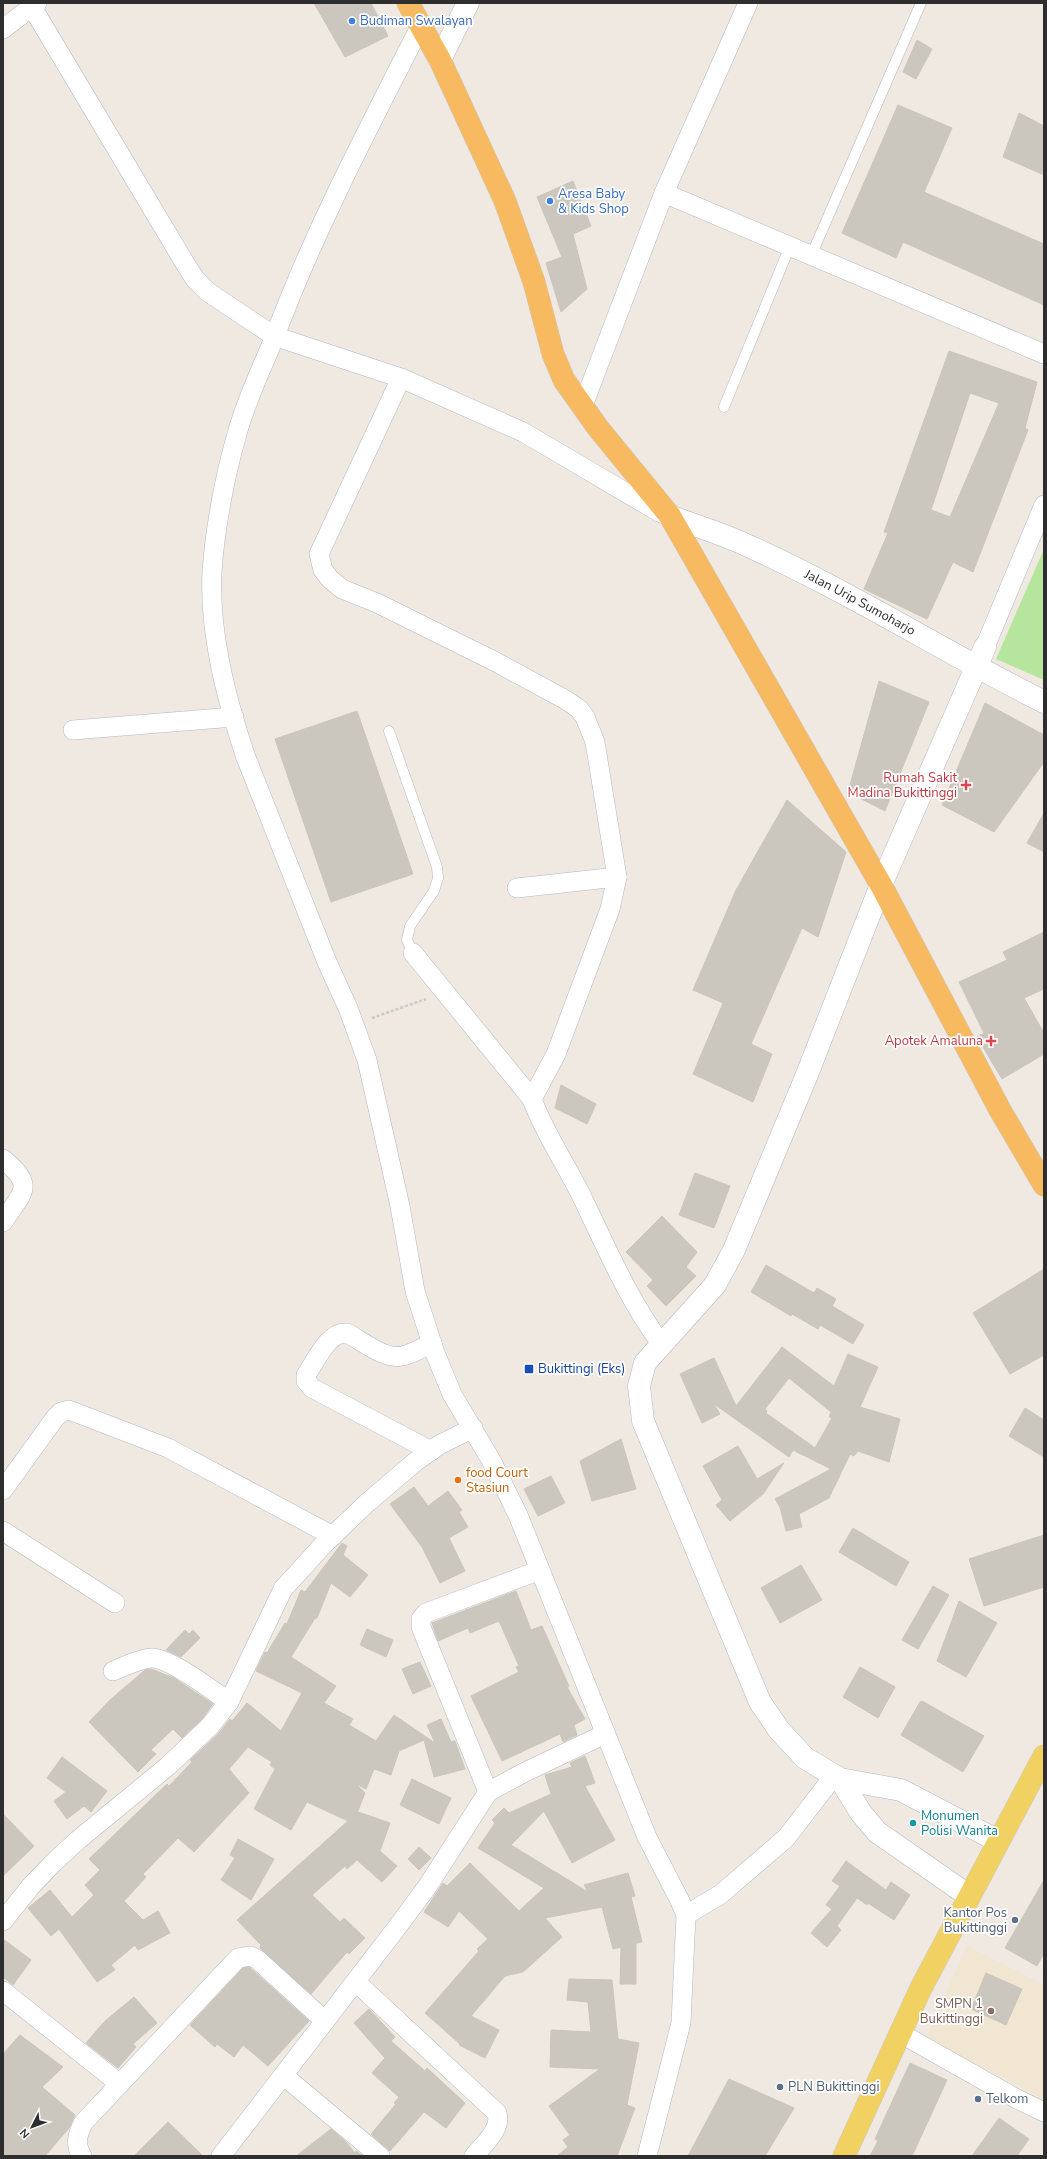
<svg xmlns="http://www.w3.org/2000/svg" width="1047" height="2159" font-family="'Nunito Sans',sans-serif">
	<style>
		.education { fill: #f0e6d1 }
		.green { fill: #b6e59e }
		.building { fill: #cbc7bf; stroke: #cbc5ba; fill-rule: evenodd }
		.lines { fill: none; stroke-linecap: round; stroke-linejoin: round }
		.service-casing { stroke: #b4b7c1; stroke-width: 11 }
		.minor-casing { stroke: #b4b7c1; stroke-width: 20 }
		.tertiary-casing { stroke: #b4b7c1; stroke-width: 23 }
		.primary-casing { stroke: #c9c9c9; stroke-width: 23 }
		.trunk-casing { stroke: #c9c9c9; stroke-width: 23 }
		.path { stroke: #c9c9c9; stroke-width: 2.5; stroke-dasharray: 3 2; stroke-linecap: butt }
		.service { stroke: #fff; stroke-width: 10 }
		.minor { stroke: #fff; stroke-width: 19 }
		.tertiary { stroke: #fff; stroke-width: 22 }
		.primary { stroke: #f2d163; stroke-width: 22 }
		.trunk { stroke: #f8ba60; stroke-width: 22 }
		.shop-dot { fill: #3f7fe0; stroke: #fff; stroke-width: 1.5 }
		.health-dot { fill: #e0444e; stroke: #fff; stroke-width: 1.5 }
		.transit-dot { fill: #1a4fb4; stroke: #fff; stroke-width: 1.5 }
		.food-dot { fill: #e8710a; stroke: #fff; stroke-width: 1.5 }
		.culture-dot { fill: #0f9aa8; stroke: #fff; stroke-width: 1.5 }
		.service-dot { fill: #5c6f8a; stroke: #fff; stroke-width: 1.5 }
		.education-dot { fill: #8d6e63; stroke: #fff; stroke-width: 1.5 }
		.labels { text-anchor: middle; dominant-baseline: central; stroke-width: 3.5; stroke-linejoin: round; paint-order: stroke }
		.shop-label { font-size: 13px; fill: #366cbe; stroke: #fff; text-anchor: start }
		.street-label { font-size: 13px; fill: #2e2e2e; stroke: #fff }
		.health-label { font-size: 13px; fill: #be3a42; stroke: #fff; text-anchor: end }
		.transit-label { font-size: 13px; fill: #164399; stroke: #fff; text-anchor: start }
		.food-label { font-size: 13px; fill: #c56008; stroke: #fff; text-anchor: start }
		.culture-label { font-size: 13px; fill: #0d838f; stroke: #fff; text-anchor: start }
		.service-label { font-size: 13px; fill: #4e5e75; stroke: #fff; text-anchor: start }
		.education-label { font-size: 13px; fill: #785e54; stroke: #fff; text-anchor: end }
	</style>
	<rect width="100%" height="100%" fill="#efe9e1"/>
	<!-- education -->
	<path class="education" d="M 967,1946 L 1044,1985 L 1044,2099 L 926,2038 Z"/>
	<!-- green -->
	<path class="green" d="M 1044,549 L 1044,680 L 996,659 Z"/>
	<!-- building -->
	<g class="building">
		<path d="M 314,3 L 371,3 L 388,36 L 345,57 Z"/>
		<path d="M 917,40 L 932,49 L 916,79 L 903,72 Z"/>
		<path d="M 898,105 L 952,128 L 924,192 L 1044,244 L 1044,305 L 903,242 L 896,258 L 842,233 Z"/>
		<path d="M 1019,113 L 1044,126 L 1044,175 L 1003,157 Z"/>
		<path d="M 573,181 L 591,226 L 573,234 L 587,289 L 561,312 L 546,263 L 562,257 L 537,197 Z"/>
		<path d="M 949,351 L 1037,382 L 1025,428 L 1028,430 L 973,572 L 953,562 L 927,619 L 864,589 L 888,533 L 884,532 ZM 970,393 L 999,403 L 950,517 L 931,510 Z"/>
		<path d="M 879,681 L 929,702 L 885,811 L 848,792 Z"/>
		<path d="M 985,703 L 1044,735 L 1044,762 L 994,832 L 942,805 Z"/>
		<path d="M 357,711 L 413,874 L 331,902 L 275,739 Z"/>
		<path d="M 787,800 L 846,852 L 818,937 L 802,928 L 751,1044 L 772,1054 L 753,1102 L 693,1074 L 723,1003 L 693,990 L 736,890 Z"/>
		<path d="M 1044,813 L 1044,852 L 1027,843 Z"/>
		<path d="M 1044,932 L 1044,989 L 1024,998 L 1044,1033 L 1044,1054 L 1002,1079 L 977,1037 L 984,1033 L 959,982 L 1007,960 L 1003,952 Z"/>
		<path d="M 561,1085 L 596,1104 L 587,1124 L 555,1108 Z"/>
		<path d="M 695,1173 L 730,1186 L 714,1228 L 679,1215 Z"/>
		<path d="M 662,1216 L 697,1252 L 686,1267 L 696,1276 L 666,1306 L 647,1286 L 653,1280 L 626,1252 Z"/>
		<path d="M 766,1265 L 814,1293 L 817,1288 L 836,1299 L 832,1306 L 864,1325 L 853,1344 L 820,1325 L 818,1329 L 792,1314 L 791,1316 L 751,1292 Z"/>
		<path d="M 1044,1269 L 1044,1355 L 1010,1374 L 973,1313 Z"/>
		<path d="M 782,1347 L 834,1386 L 848,1354 L 878,1367 L 860,1407 L 900,1419 L 889,1462 L 858,1451 L 854,1456 L 850,1454 L 829,1498 L 799,1514 L 802,1527 L 786,1531 L 780,1507 L 775,1499 L 831,1469 L 793,1450 L 789,1457 L 714,1404 L 720,1414 L 702,1423 L 680,1374 L 714,1358 L 736,1406 ZM 789,1378 L 831,1412 L 829,1417 L 832,1418 L 815,1448 L 766,1413 L 767,1411 L 765,1409 Z"/>
		<path d="M 1025,1408 L 1044,1420 L 1044,1457 L 1009,1436 Z"/>
		<path d="M 621,1439 L 636,1489 L 592,1501 L 580,1461 Z"/>
		<path d="M 738,1446 L 757,1479 L 784,1463 L 763,1494 L 730,1521 L 716,1505 L 722,1500 L 703,1466 Z"/>
		<path d="M 551,1476 L 565,1503 L 538,1516 L 524,1489 Z"/>
		<path d="M 414,1487 L 428,1506 L 448,1491 L 462,1510 L 459,1512 L 468,1527 L 449,1538 L 465,1571 L 440,1583 L 422,1547 L 390,1504 Z"/>
		<path d="M 853,1528 L 909,1562 L 896,1586 L 839,1552 Z"/>
		<path d="M 1044,1535 L 1044,1587 L 984,1606 L 969,1559 Z"/>
		<path d="M 342,1543 L 347,1546 L 343,1555 L 368,1575 L 350,1597 L 331,1583 L 317,1618 L 315,1618 L 291,1657 L 336,1686 L 324,1703 L 353,1719 L 349,1725 L 376,1741 L 394,1715 L 435,1743 L 427,1725 L 441,1719 L 451,1742 L 455,1741 L 465,1769 L 434,1777 L 424,1740 L 399,1751 L 391,1775 L 374,1769 L 366,1789 L 356,1784 L 365,1793 L 357,1813 L 358,1812 L 390,1823 L 380,1851 L 397,1866 L 382,1882 L 357,1860 L 347,1869 L 345,1866 L 312,1895 L 340,1922 L 344,1918 L 365,1938 L 349,1954 L 347,1952 L 311,1994 L 260,1948 L 261,1945 L 237,1920 L 348,1821 L 307,1802 L 291,1830 L 254,1809 L 275,1769 L 270,1765 L 272,1762 L 248,1747 L 229,1769 L 249,1793 L 194,1852 L 178,1838 L 143,1874 L 146,1877 L 124,1901 L 143,1920 L 158,1911 L 170,1933 L 138,1950 L 135,1945 L 111,1965 L 115,1970 L 97,1982 L 59,1929 L 51,1936 L 28,1908 L 50,1890 L 72,1917 L 94,1895 L 85,1885 L 100,1870 L 89,1859 L 167,1784 L 169,1786 L 192,1762 L 190,1760 L 218,1734 L 230,1719 L 232,1721 L 247,1703 L 281,1731 L 302,1693 L 256,1671 L 265,1652 L 267,1653 L 285,1623 L 287,1624 L 301,1590 L 305,1592 Z"/>
		<path d="M 801,1565 L 822,1600 L 780,1623 L 761,1588 Z"/>
		<path d="M 933,1586 L 949,1595 L 918,1649 L 902,1640 Z"/>
		<path d="M 516,1591 L 531,1630 L 542,1626 L 569,1686 L 567,1687 L 585,1719 L 574,1725 L 577,1735 L 563,1742 L 560,1734 L 502,1761 L 471,1696 L 519,1672 L 516,1667 L 519,1666 L 499,1621 L 470,1633 L 468,1628 L 438,1641 L 432,1623 Z"/>
		<path d="M 959,1601 L 997,1623 L 966,1677 L 937,1661 Z"/>
		<path d="M 367,1629 L 393,1640 L 386,1657 L 360,1645 Z"/>
		<path d="M 185,1630 L 189,1634 L 193,1630 L 200,1638 L 181,1657 L 166,1650 Z"/>
		<path d="M 420,1662 L 431,1686 L 413,1694 L 402,1669 Z"/>
		<path d="M 860,1667 L 895,1687 L 878,1718 L 843,1697 Z"/>
		<path d="M 151,1669 L 174,1678 L 213,1704 L 202,1719 L 182,1738 L 173,1729 L 151,1750 L 156,1754 L 138,1772 L 89,1722 L 110,1700 L 145,1670 Z"/>
		<path d="M 922,1701 L 984,1736 L 963,1772 L 901,1735 L 920,1702 Z"/>
		<path d="M 585,1756 L 595,1783 L 585,1786 L 615,1840 L 572,1863 L 544,1811 L 511,1845 L 588,1892 L 584,1885 L 628,1873 L 635,1896 L 631,1897 L 642,1942 L 636,1943 L 636,1984 L 620,1984 L 621,1947 L 613,1949 L 602,1907 L 545,1918 L 562,1937 L 523,1972 L 505,1976 L 471,2016 L 499,2030 L 485,2058 L 459,2045 L 460,2044 L 425,2013 L 479,1951 L 477,1949 L 488,1939 L 459,1911 L 448,1927 L 424,1912 L 443,1883 L 447,1886 L 470,1863 L 519,1911 L 544,1888 L 478,1848 L 495,1823 L 492,1820 L 504,1808 L 509,1813 L 551,1794 L 545,1775 L 572,1767 L 570,1763 Z"/>
		<path d="M 62,1757 L 107,1791 L 91,1812 L 84,1806 L 67,1819 L 54,1801 L 66,1792 L 47,1778 Z"/>
		<path d="M 412,1779 L 451,1798 L 439,1824 L 400,1805 Z"/>
		<path d="M 3,1814 L 34,1846 L 3,1876 Z"/>
		<path d="M 238,1839 L 274,1859 L 251,1900 L 221,1880 L 235,1858 L 230,1855 Z"/>
		<path d="M 419,1847 L 431,1858 L 419,1870 L 408,1859 Z"/>
		<path d="M 846,1861 L 886,1890 L 891,1882 L 910,1895 L 894,1920 L 868,1903 L 867,1905 L 857,1898 L 837,1926 L 841,1930 L 827,1947 L 811,1933 L 832,1909 L 826,1905 L 840,1886 L 832,1881 Z"/>
		<path d="M 1044,1880 L 1044,1953 L 1037,1966 L 1005,1948 Z"/>
		<path d="M 3,1939 L 31,1960 L 13,1985 L 3,1977 Z"/>
		<path d="M 249,1967 L 309,2021 L 268,2066 L 243,2045 L 234,2057 L 217,2044 L 215,2047 L 190,2025 L 243,1968 Z"/>
		<path d="M 986,1973 L 1022,1989 L 1006,2025 L 971,2009 Z"/>
		<path d="M 569,1979 L 612,1980 L 618,2039 L 639,2043 L 627,2105 L 635,2108 L 617,2156 L 557,2156 L 568,2147 L 563,2140 L 570,2135 L 549,2106 L 600,2069 L 550,2067 L 551,2030 L 591,2032 L 588,2002 L 567,2000 Z"/>
		<path d="M 134,1997 L 157,2023 L 133,2044 L 136,2047 L 118,2068 L 86,2043 L 105,2021 Z"/>
		<path d="M 369,2009 L 395,2037 L 391,2041 L 425,2071 L 427,2068 L 465,2103 L 446,2128 L 424,2112 L 390,2151 L 371,2134 L 396,2104 L 394,2103 L 399,2097 L 372,2073 L 385,2058 L 354,2023 Z"/>
		<path d="M 20,2035 L 63,2067 L 42,2087 L 75,2115 L 69,2128 L 45,2156 L 3,2156 L 3,2054 Z"/>
		<path d="M 910,2063 L 947,2080 L 912,2156 L 870,2156 L 878,2141 L 875,2139 Z"/>
		<path d="M 729,2079 L 794,2108 L 765,2156 L 688,2156 Z"/>
		<path d="M 999,2118 L 1029,2139 L 1017,2156 L 972,2156 Z"/>
		<path d="M 168,2122 L 203,2156 L 134,2156 Z"/>
		<path d="M 331,2129 L 346,2142 L 355,2153 L 356,2151 L 363,2156 L 296,2156 Z"/>
	</g>
	<g class="lines">
		<!-- service casing -->
		<g class="service-casing">
			<g id="service">
				<path d="M 811,256 L 921,3"/>
				<path d="M 724,407 L 790,246"/>
				<path d="M 389,731 L 437,867 L 438,878 L 434,891 L 410,926 L 407,940 L 413,953"/>
			</g>
		</g>
		<!-- minor casing -->
		<g class="minor-casing">
			<g id="minor">
				<path d="M 32,7 L 186,265 L 195,279 L 208,292 L 274,336 L 401,378 L 523,432 L 659,512 L 670,516"/>
				<path d="M 421,25 C 369,127 315,229 275,336 C 262,368 246,400 237,434 C 225,475 215,528 212,572 C 209,633 226,697 245,755 L 327,962 L 348,1008 L 367,1060 L 400,1206 L 415,1291 L 435,1353 L 452,1394 L 492,1462 L 518,1515 L 647,1837 L 680,1901 L 686,1915 L 681,2023 L 647,2156"/>
				<path d="M 3,29 L 37,3"/>
				<path d="M 664,193 L 1044,354"/>
				<path d="M 401,378 L 319,554 L 323,570 L 330,579 L 342,589 L 377,603 L 494,661 L 566,700 L 579,709 L 585,717 L 595,742 L 617,877 L 610,909 L 556,1054 L 532,1099 C 544,1132 564,1161 580,1193 C 606,1246 626,1296 662,1345"/>
				<path d="M 582,408 L 664,193 L 748,3"/>
				<path d="M 985,647 L 1044,505"/>
				<path d="M 73,730 L 234,717"/>
				<path d="M 517,888 L 617,877"/>
				<path d="M 413,953 L 532,1099"/>
				<path d="M 3,1159 C 36,1187 23,1191 3,1222"/>
				<path d="M 431,1451 L 312,1388 L 306,1381 L 306,1375 C 316,1361 328,1331 347,1333 C 364,1342 387,1362 406,1355 C 415,1352 424,1347 432,1343"/>
				<path d="M 3,1490 L 55,1418 L 61,1412 L 69,1410 L 168,1448 L 333,1536"/>
				<path d="M 3,1531 L 115,1603"/>
				<path d="M 113,1671 C 125,1666 139,1659 151,1658 C 169,1657 213,1691 229,1702"/>
				<path d="M 488,1792 L 421,1627 L 421,1619 L 426,1613 L 540,1570"/>
				<path d="M 686,1915 L 721,1894 L 786,1838 L 834,1776"/>
				<path d="M 3,1921 L 31,1886 L 54,1862 L 78,1840 L 168,1766 L 210,1726 L 229,1702 L 283,1589 L 323,1545 L 367,1503 L 415,1462 L 439,1445 L 473,1428"/>
				<path d="M 356,1982 L 497,2113 C 502,2129 484,2144 474,2156"/>
				<path d="M 3,1991 L 120,2084"/>
				<path d="M 900,2033 L 1015,2098 L 1044,2112"/>
				<path d="M 284,2076 L 380,2156"/>
				<path d="M 82,2156 C 74,2144 78,2134 83,2123 L 238,1958 L 251,1956 L 258,1960 L 325,2021"/>
				<path d="M 221,2156 L 395,1930 L 427,1887 L 488,1792 L 525,1772 L 605,1734"/>
			</g>
		</g>
		<!-- tertiary casing -->
		<g class="tertiary-casing">
			<g id="tertiary">
				<path d="M 440,60 L 468,3"/>
				<path id="s1" d="M 670,516 C 695,526 720,533 744,544 C 847,590 943,651 1044,702"/>
				<path d="M 985,647 L 881,885 L 806,1077 L 734,1250 L 715,1285 L 645,1363 L 639,1386 L 643,1421 L 760,1702 L 779,1730 L 805,1758 L 840,1779 L 901,1790 L 998,1841"/>
				<path d="M 840,1779 L 861,1813 L 877,1832 L 969,1896"/>
			</g>
		</g>
		<!-- primary casing -->
		<g class="primary-casing">
			<path id="primary" d="M 844,2156 L 921,1988 L 1044,1756"/>
		</g>
		<!-- trunk casing -->
		<g class="trunk-casing">
			<path id="trunk" d="M 408,3 L 440,60 L 505,201 L 534,282 L 553,354 L 564,380 L 598,428 L 670,516 L 881,885 L 1000,1110 L 1044,1185"/>
		</g>
		<!-- path -->
		<path class="path" d="M 372,1018 L 426,999"/>
		<!-- service -->
		<use href="#service" class="service"/>
		<!-- minor -->
		<use href="#minor" class="minor"/>
		<!-- tertiary -->
		<use href="#tertiary" class="tertiary"/>
		<!-- primary -->
		<use href="#primary" class="primary"/>
		<!-- trunk -->
		<use href="#trunk" class="trunk"/>
	</g>
	<!-- markers -->
	<g class="shop-dot">
		<circle cx="352" cy="21" r="4"/>
		<circle cx="550" cy="201" r="4"/>
	</g>
	<g class="health-dot">
		<path d="M964 779h4v4h4v4h-4v4h-4v-4h-4v-4h4z"/>
		<path d="M989 1035h4v4h4v4h-4v4h-4v-4h-4v-4h4z"/>
	</g>
	<rect class="transit-dot" x="524" y="1364" width="10" height="10" rx="2"/>
	<circle class="food-dot" cx="458" cy="1480" r="4"/>
	<circle class="culture-dot" cx="913" cy="1823" r="4"/>
	<g class="service-dot">
		<circle cx="1015" cy="1920" r="4"/>
		<circle cx="780" cy="2087" r="4"/>
		<circle cx="978" cy="2099" r="4"/>
	</g>
	<circle class="education-dot" cx="991" cy="2011" r="4"/>
	<g class="labels">
		<!-- shop labels -->
		<g class="shop-label">
			<text x="360" y="21">Budiman Swalayan</text>
			<text x="558" y="194">Aresa Baby<tspan x="558" dy="15">&amp; Kids Shop</tspan></text>
		</g>
		<!-- street labels -->
		<g class="street-label">
			<text stroke="none"><textPath href="#s1" startOffset="209">Jalan Urip Sumoharjo</textPath></text>
		</g>
		<!-- health labels -->
		<g class="health-label">
			<text x="957" y="778">Rumah Sakit<tspan x="957" dy="15">Madina Bukittinggi</tspan></text>
			<text x="983" y="1041">Apotek Amaluna</text>
		</g>
		<!-- transit labels -->
		<g class="transit-label">
			<text x="538" y="1369">Bukittingi (Eks)</text>
		</g>
		<!-- food labels -->
		<g class="food-label">
			<text x="466" y="1473">food Court<tspan x="466" dy="15">Stasiun</tspan></text>
		</g>
		<!-- culture labels -->
		<g class="culture-label">
			<text x="921" y="1816">Monumen<tspan x="921" dy="15">Polisi Wanita</tspan></text>
		</g>
		<!-- service labels -->
		<g class="service-label">
			<text x="1007" y="1913" text-anchor="end">Kantor Pos<tspan x="1007" dy="15">Bukittinggi</tspan></text>
			<text x="788" y="2087">PLN Bukittinggi</text>
			<text x="986" y="2099">Telkom</text>
		</g>
		<!-- education labels -->
		<g class="education-label">
			<text x="983" y="2004">SMPN 1<tspan x="983" dy="15">Bukittinggi</tspan></text>
		</g>
	</g>
	<!-- border -->
	<rect width="1047" height="2159" fill="none" stroke="#2e2e2e" stroke-width="8"/>
	<!-- north arrow -->
	<g transform="translate(32 2127) rotate(228)" stroke="#ffffff" stroke-width="3" paint-order="stroke">
	<path d="M0-3L7 15L0 10L-7 15Z" fill="#2e2e2e"/>
	<text y="-6" font-size="11" font-weight="bold" text-anchor="middle" fill="#2e2e2e">N</text>
	</g>
</svg>
